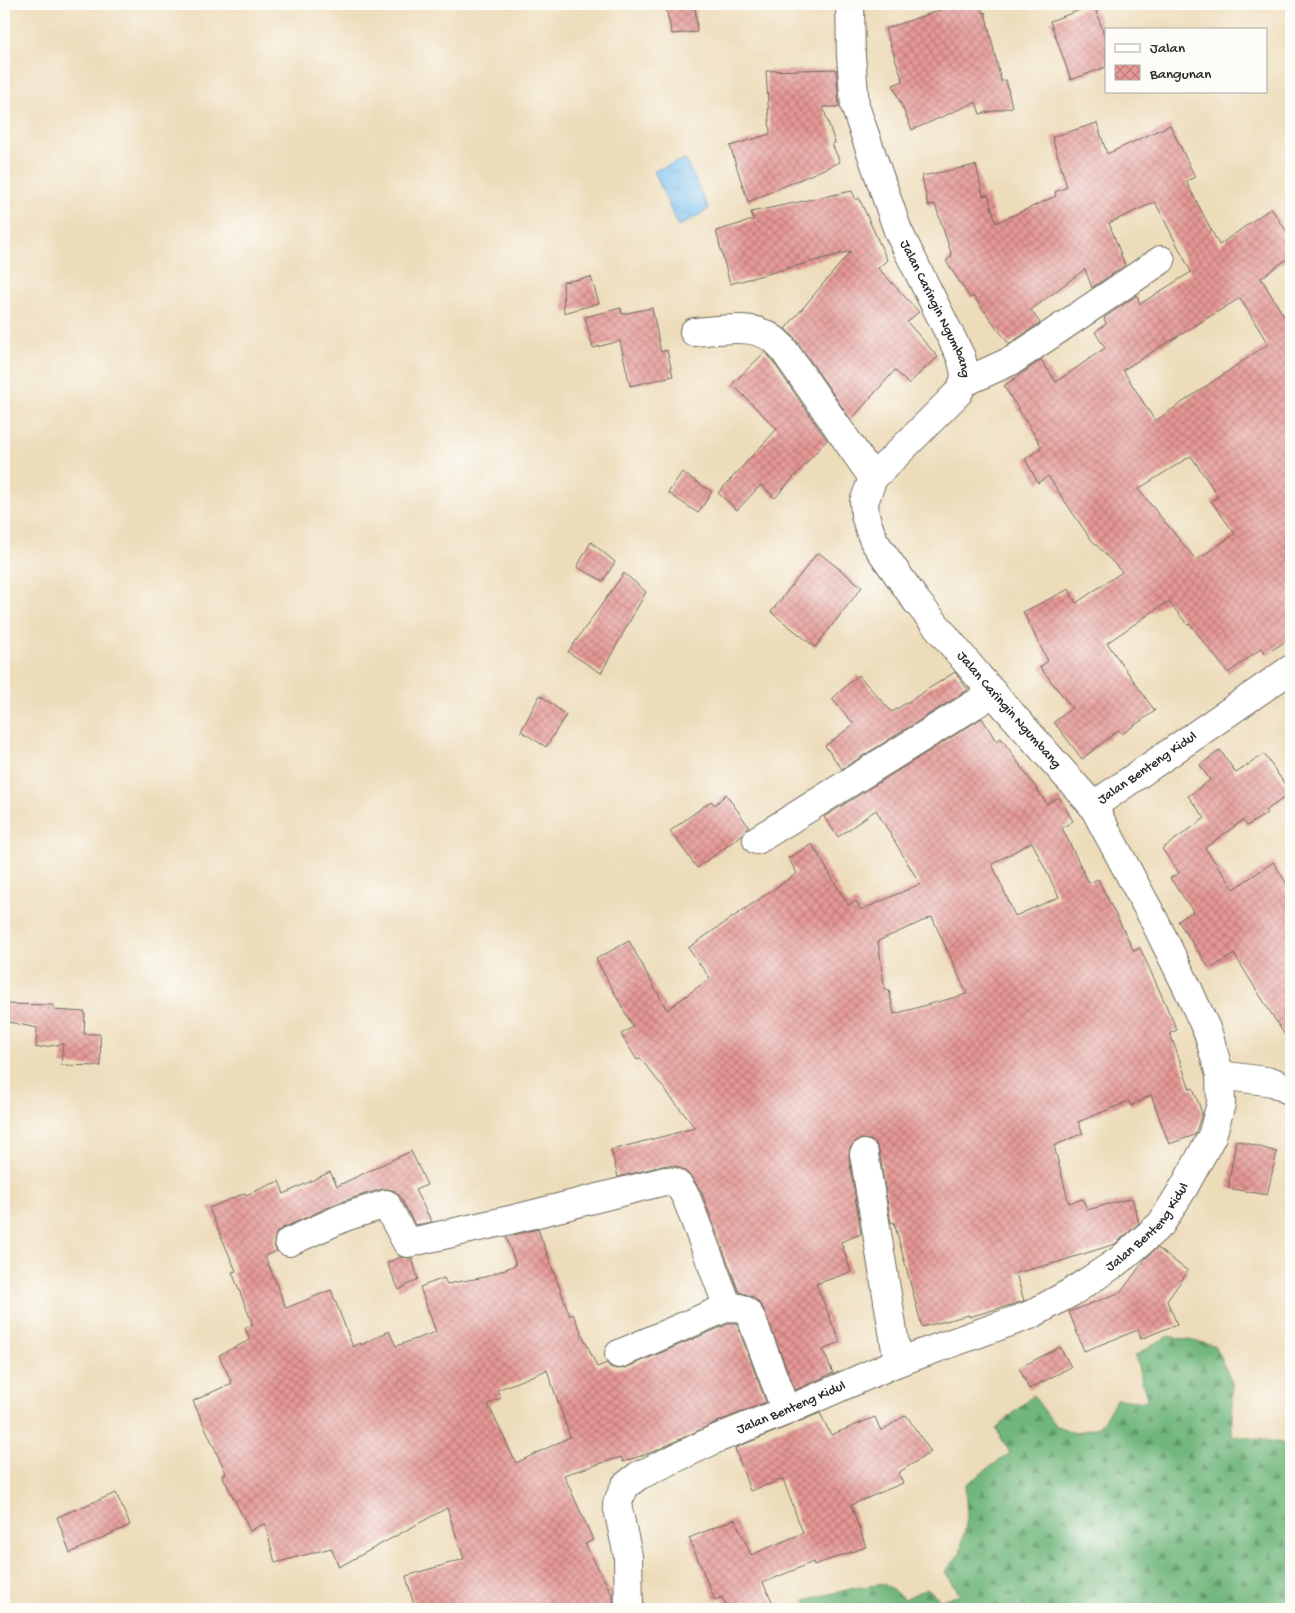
<svg xmlns="http://www.w3.org/2000/svg" width="1295" height="1613" font-family="'Gochi Hand',sans-serif">
	<style>
		.forest { fill: url(#forest-firs); stroke: #4e7154 }
		.water { fill: url(#water-ripples); stroke: #52758e }
		.building { fill: url(#building-cross-hatch); fill-rule: evenodd }
		.lines { fill: none; stroke-linecap: round; stroke-linejoin: round }
		.minor-casing { stroke: #6f695d; stroke-width: 30 }
		.minor { stroke: #fff; stroke-width: 28 }
		.labels { text-anchor: middle; dominant-baseline: central; stroke-width: 5; stroke-linejoin: round; paint-order: stroke }
		.street-label { font-size: 14px; fill: #2b2b2b; stroke: #fdfcf7 }
	</style>
	<defs>
		<pattern id="forest-firs" width="22" height="20" patternUnits="userSpaceOnUse" patternTransform="scale(1.25)"><rect width="22" height="20" fill="#71b77d"/><path d="M5 1l3.5 6h-7zM16 11l3.5 6h-7z" fill="#5d9567"/></pattern>
		<pattern id="water-ripples" width="26" height="14" patternUnits="userSpaceOnUse" patternTransform="scale(1.25)"><rect width="26" height="14" fill="#78bff0"/><path d="M2 4q2-2 4 0t4 0M15 11q2-2 4 0t4 0" fill="none" stroke="#639bc3"/></pattern>
		<pattern id="building-cross-hatch" width="8" height="8" patternUnits="userSpaceOnUse" patternTransform="scale(1.25)"><rect width="8" height="8" fill="#e69895"/><path d="M0 0l8 8M0 8l8-8" fill="none" stroke="#bb7c7a"/></pattern>
	</defs>
	<rect width="100%" height="100%" fill="#fdfcf7"/>
	<filter id="ink" filterUnits="userSpaceOnUse"><feTurbulence type="fractalNoise" baseFrequency=".02" numOctaves="2"/><feDisplacementMap in="SourceGraphic" scale="10" xChannelSelector="R" yChannelSelector="G"/><feConvolveMatrix kernelMatrix="1 2 1 2 8 2 1 2 1" color-interpolation-filters="sRGB"/></filter>
	<filter id="wash" filterUnits="userSpaceOnUse"><feTurbulence type="fractalNoise" baseFrequency=".0096" numOctaves="4" result="noise"/><feDisplacementMap in="SourceGraphic" scale="20" xChannelSelector="R" yChannelSelector="G"/><feGaussianBlur stdDeviation="1.12" result="paint"/><feColorMatrix in="noise" values="0 0 0 0 0 0 0 0 0 0 0 0 0 0 0 0 0 1.4 0 .05"/><feComposite in="paint" operator="in"/></filter>
	<g filter="url(#wash)">
		<rect width="100%" height="100%" fill="#eddcba"/>
		<!-- forest -->
		<path class="forest" d="M 1168,1336 L 1214,1345 L 1232,1382 L 1232,1435 L 1281,1443 L 1291,1448 L 1291,1609 L 807,1609 L 805,1600 L 855,1588 L 884,1584 L 905,1599 L 927,1588 L 941,1600 L 960,1594 L 945,1572 L 960,1554 L 967,1518 L 965,1485 L 1010,1453 L 996,1429 L 1033,1395 L 1055,1425 L 1075,1433 L 1099,1427 L 1117,1399 L 1148,1402 L 1135,1356 Z"/>
		<!-- water -->
		<path class="water" d="M 685,159 L 709,209 L 678,227 L 654,171 Z"/>
		<g id="blocks">
			<!-- building -->
			<g class="building">
				<path d="M 665,4 L 695,4 L 697,32 L 672,34 Z"/>
				<path d="M 940,4 L 981,4 L 983,13 L 985,12 L 1001,81 L 1006,80 L 1012,107 L 980,114 L 976,102 L 912,130 L 893,85 L 903,81 L 885,29 L 943,9 Z"/>
				<path d="M 1094,5 L 1106,40 L 1106,67 L 1071,80 L 1050,21 Z"/>
				<path d="M 836,69 L 839,107 L 823,107 L 835,143 L 832,144 L 840,162 L 748,202 L 730,146 L 770,134 L 766,71 Z"/>
				<path d="M 1097,123 L 1107,154 L 1170,125 L 1195,177 L 1186,181 L 1219,245 L 1271,208 L 1291,238 L 1291,256 L 1261,278 L 1291,328 L 1291,638 L 1266,654 L 1262,648 L 1228,673 L 1190,624 L 1188,625 L 1168,601 L 1107,643 L 1155,711 L 1122,734 L 1119,730 L 1082,759 L 1054,722 L 1072,708 L 1040,667 L 1048,661 L 1023,612 L 1069,589 L 1076,603 L 1122,572 L 1089,537 L 1048,476 L 1038,483 L 1025,459 L 1042,447 L 1004,386 L 1041,360 L 1056,382 L 1105,348 L 1095,332 L 1106,324 L 1104,318 L 1137,295 L 1140,304 L 1191,272 L 1155,202 L 1109,223 L 1125,265 L 1092,288 L 1085,269 L 1031,310 L 1040,323 L 1009,344 L 973,296 L 970,298 L 946,261 L 952,256 L 935,204 L 928,206 L 922,176 L 976,165 L 983,196 L 988,195 L 996,223 L 1056,196 L 1055,192 L 1067,187 L 1052,137 ZM 1240,298 L 1268,344 L 1155,421 L 1123,370 ZM 1191,456 L 1218,496 L 1211,501 L 1235,534 L 1196,560 L 1138,489 Z"/>
				<path d="M 852,191 L 856,200 L 859,198 L 887,260 L 878,268 L 919,312 L 907,322 L 938,357 L 908,384 L 895,370 L 851,420 L 794,337 L 785,329 L 851,251 L 730,284 L 716,231 L 753,220 L 751,212 Z"/>
				<path d="M 591,277 L 599,303 L 564,313 L 563,282 Z"/>
				<path d="M 621,308 L 622,314 L 652,308 L 661,352 L 667,350 L 673,376 L 630,386 L 620,341 L 593,348 L 585,317 Z"/>
				<path d="M 765,352 L 769,356 L 827,440 L 775,498 L 761,485 L 737,510 L 718,493 L 777,429 L 732,384 Z"/>
				<path d="M 682,472 L 712,492 L 698,513 L 668,493 Z"/>
				<path d="M 591,542 L 615,562 L 603,581 L 577,567 Z"/>
				<path d="M 818,552 L 862,587 L 815,647 L 771,612 Z"/>
				<path d="M 624,573 L 646,592 L 601,673 L 568,652 Z"/>
				<path d="M 955,672 L 968,690 L 842,769 L 825,746 L 854,724 L 832,699 L 858,675 L 892,712 Z"/>
				<path d="M 540,695 L 566,715 L 546,747 L 521,731 Z"/>
				<path d="M 982,718 L 996,741 L 1001,738 L 1047,804 L 1059,797 L 1073,821 L 1062,828 L 1089,883 L 1098,879 L 1134,951 L 1140,948 L 1161,994 L 1177,1030 L 1170,1033 L 1190,1089 L 1193,1088 L 1202,1113 L 1195,1135 L 1169,1144 L 1151,1095 L 1131,1106 L 1129,1101 L 1078,1122 L 1083,1133 L 1054,1146 L 1069,1203 L 1083,1199 L 1087,1210 L 1132,1198 L 1139,1223 L 1115,1244 L 1055,1263 L 1016,1273 L 1024,1301 L 969,1317 L 969,1315 L 922,1327 L 894,1222 L 891,1223 L 879,1151 L 876,1144 L 870,1140 L 862,1139 L 855,1142 L 850,1148 L 849,1157 L 861,1234 L 841,1242 L 851,1272 L 816,1284 L 840,1342 L 823,1350 L 833,1373 L 795,1390 L 763,1308 L 754,1297 L 739,1292 L 701,1191 L 693,1179 L 684,1170 L 676,1166 L 666,1165 L 618,1177 L 611,1150 L 695,1128 L 640,1058 L 637,1060 L 621,1034 L 633,1027 L 596,959 L 629,941 L 667,1010 L 710,978 L 688,948 L 797,873 L 788,858 L 812,844 L 848,905 L 856,901 L 861,910 L 920,884 L 876,810 L 838,837 L 824,817 ZM 1032,842 L 1059,897 L 1015,916 L 992,864 ZM 932,917 L 967,994 L 894,1014 L 889,990 L 885,991 L 878,941 Z"/>
				<path d="M 1220,750 L 1236,773 L 1264,754 L 1291,793 L 1265,811 L 1267,813 L 1247,826 L 1243,820 L 1205,848 L 1234,889 L 1273,862 L 1291,890 L 1291,1045 L 1234,954 L 1210,969 L 1178,921 L 1193,911 L 1170,878 L 1179,873 L 1162,849 L 1205,818 L 1188,796 L 1210,780 L 1200,765 Z"/>
				<path d="M 726,794 L 749,827 L 742,835 L 697,868 L 670,831 L 711,801 L 715,805 Z"/>
				<path d="M 4,1004 L 54,1005 L 54,1010 L 85,1012 L 84,1034 L 100,1034 L 101,1066 L 61,1065 L 63,1044 L 36,1048 L 37,1028 L 4,1021 Z"/>
				<path d="M 1236,1140 L 1277,1152 L 1267,1195 L 1228,1188 Z"/>
				<path d="M 411,1151 L 427,1185 L 415,1190 L 432,1222 L 415,1225 L 400,1196 L 395,1191 L 388,1189 L 381,1189 L 340,1202 L 283,1228 L 277,1232 L 274,1240 L 275,1248 L 277,1251 L 265,1256 L 286,1308 L 331,1290 L 353,1347 L 361,1343 L 361,1345 L 389,1331 L 396,1346 L 436,1332 L 420,1287 L 444,1278 L 447,1284 L 485,1277 L 516,1265 L 506,1237 L 538,1229 L 570,1316 L 573,1314 L 597,1367 L 607,1363 L 610,1367 L 617,1369 L 625,1368 L 731,1323 L 736,1323 L 738,1327 L 766,1402 L 710,1425 L 655,1451 L 623,1462 L 621,1457 L 564,1475 L 593,1540 L 585,1544 L 613,1596 L 613,1609 L 415,1609 L 406,1576 L 464,1559 L 447,1508 L 339,1567 L 331,1548 L 275,1563 L 265,1523 L 250,1531 L 222,1475 L 226,1473 L 193,1401 L 232,1383 L 219,1355 L 250,1340 L 245,1328 L 253,1325 L 232,1272 L 236,1271 L 209,1208 L 245,1193 L 246,1195 L 279,1181 L 284,1194 L 330,1172 L 337,1186 ZM 547,1370 L 570,1437 L 516,1463 L 488,1404 L 501,1398 L 497,1390 Z"/>
				<path d="M 1157,1248 L 1188,1271 L 1167,1301 L 1177,1324 L 1141,1339 L 1138,1330 L 1084,1351 L 1069,1312 L 1121,1292 L 1146,1258 Z"/>
				<path d="M 400,1257 L 412,1258 L 418,1279 L 399,1290 L 387,1263 Z"/>
				<path d="M 1060,1347 L 1071,1367 L 1029,1389 L 1019,1368 Z"/>
				<path d="M 820,1413 L 831,1435 L 875,1417 L 881,1431 L 906,1415 L 931,1452 L 898,1473 L 903,1483 L 851,1505 L 866,1547 L 814,1565 L 813,1562 L 763,1583 L 776,1609 L 728,1609 L 722,1597 L 715,1600 L 689,1538 L 735,1519 L 751,1555 L 803,1533 L 783,1479 L 750,1491 L 735,1448 Z"/>
				<path d="M 116,1493 L 130,1525 L 70,1553 L 57,1517 Z"/>
			</g>
		</g>
	</g>
	<g filter="url(#ink)">
		<use href="#blocks" fill-opacity="0" stroke="#6f695d" stroke-width="1"/>
		<g class="lines">
			<!-- minor casing -->
			<g class="minor-casing">
				<g id="minor">
					<path id="s1" d="M 850,4 L 851,56 L 855,106 L 898,231 L 961,357 C 965,374 968,377 958,393 L 873,478 L 864,502 L 865,515 L 869,528 L 874,541 L 917,602 L 979,677 L 1093,806"/>
					<path d="M 694,332 C 724,330 759,321 781,346 L 873,478"/>
					<path d="M 965,382 L 1013,360 L 1161,260"/>
					<path d="M 757,840 L 993,693"/>
					<path d="M 1220,1075 L 1273,1082 L 1291,1091"/>
					<path d="M 864,1154 L 898,1362"/>
					<path d="M 289,1242 L 345,1217 L 386,1204 L 407,1243 L 510,1220 L 665,1181 L 674,1182 L 680,1187 L 686,1197 L 728,1307"/>
					<path d="M 619,1354 L 728,1307 C 741,1307 746,1308 752,1320 L 786,1411"/>
					<path id="s2" d="M 629,1609 L 628,1556 L 617,1504 L 625,1486 L 638,1476 L 716,1439 L 786,1411 L 898,1362 L 1030,1315 L 1072,1292 L 1120,1260 L 1161,1224 L 1184,1187 L 1212,1136 L 1221,1104 L 1220,1075 L 1208,1033 L 1188,989 L 1153,918 L 1093,806 L 1291,669"/>
				</g>
			</g>
			<!-- minor -->
			<use href="#minor" class="minor"/>
		</g>
	</g>
	<g class="labels">
		<!-- street labels -->
		<g class="street-label">
			<text stroke="none"><textPath href="#s1" startOffset="321">Jalan Caringin Ngumbang</textPath></text>
			<text stroke="none"><textPath href="#s1" startOffset="816">Jalan Caringin Ngumbang</textPath></text>
			<text stroke="none"><textPath href="#s2" startOffset="1255">Jalan Benteng Kidul</textPath></text>
			<text stroke="none"><textPath href="#s2" startOffset="715">Jalan Benteng Kidul</textPath></text>
			<text stroke="none"><textPath href="#s2" startOffset="310">Jalan Benteng Kidul</textPath></text>
		</g>
	</g>
	<!-- margin -->
	<rect width="1295" height="1613" fill="none" stroke="#fdfcf7" stroke-width="20"/>
	<!-- legend -->
	<rect x="1105" y="28" width="162" height="65" fill="#fdfcf7" stroke="#a9a8a5"/>
	<rect x="1115" y="44" width="25" height="8" fill="#ffffff" stroke="#a9a8a5"/>
	<text x="1150" y="52" font-size="15" fill="#2b2b2b">Jalan</text>
	<rect x="1115" y="65" width="25" height="15" fill="url(#building-cross-hatch)" stroke="#a9a8a5"/>
	<text x="1150" y="78" font-size="15" fill="#2b2b2b">Bangunan</text>
</svg>
